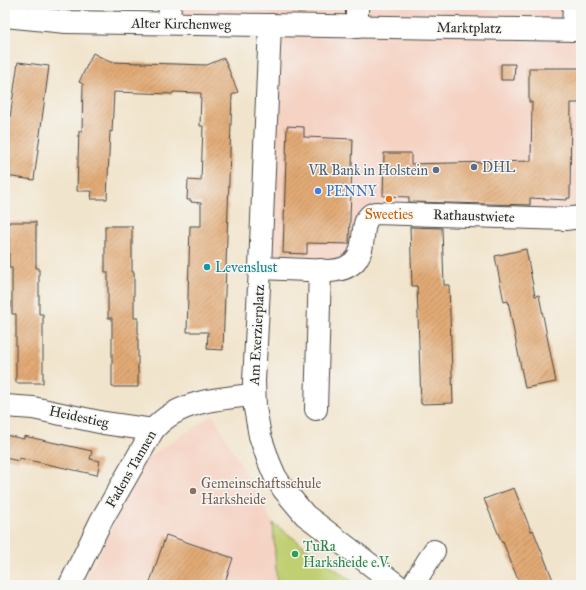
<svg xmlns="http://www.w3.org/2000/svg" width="586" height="590" font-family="'IM FELL Great Primer',serif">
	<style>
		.built { fill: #f5d2c2 }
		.pitch { fill: #c0cf71; stroke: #767d4e }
		.building { fill: url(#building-hatch) }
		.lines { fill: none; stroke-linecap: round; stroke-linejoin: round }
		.minor-casing { stroke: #494743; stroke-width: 24 }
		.major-casing { stroke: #494743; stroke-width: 24 }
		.minor { stroke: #fff; stroke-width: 22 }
		.major { stroke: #fff; stroke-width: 22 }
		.service-dot { fill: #5c6f8a; stroke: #f6f6f2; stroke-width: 1.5 }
		.shop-dot { fill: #3f7fe0; stroke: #f6f6f2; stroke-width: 1.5 }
		.food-dot { fill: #e8710a; stroke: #f6f6f2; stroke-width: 1.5 }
		.culture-dot { fill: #0f9aa8; stroke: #f6f6f2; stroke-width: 1.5 }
		.education-dot { fill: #8d6e63; stroke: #f6f6f2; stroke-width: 1.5 }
		.leisure-dot { fill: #2e9e5b; stroke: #f6f6f2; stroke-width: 1.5 }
		.labels { text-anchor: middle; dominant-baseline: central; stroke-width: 3; stroke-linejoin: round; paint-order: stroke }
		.street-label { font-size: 14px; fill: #2b2b2b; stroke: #f6f6f2 }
		.service-label { font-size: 14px; fill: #4e5e75; stroke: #f6f6f2; text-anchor: start }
		.shop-label { font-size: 14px; fill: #366cbe; stroke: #f6f6f2; text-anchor: start }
		.food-label { font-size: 14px; fill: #c56008; stroke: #f6f6f2 }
		.culture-label { font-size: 14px; fill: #0d838f; stroke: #f6f6f2; text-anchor: start }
		.education-label { font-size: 14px; fill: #785e54; stroke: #f6f6f2; text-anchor: start }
		.leisure-label { font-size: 14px; fill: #27864d; stroke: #f6f6f2; text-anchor: start }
	</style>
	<defs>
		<pattern id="building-hatch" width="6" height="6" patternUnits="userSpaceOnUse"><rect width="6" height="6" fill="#e2aa76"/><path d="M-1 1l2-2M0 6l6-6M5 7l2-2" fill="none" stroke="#b78b61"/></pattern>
	</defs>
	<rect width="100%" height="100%" fill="#f6f6f2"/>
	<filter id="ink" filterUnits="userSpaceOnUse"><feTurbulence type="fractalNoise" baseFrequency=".025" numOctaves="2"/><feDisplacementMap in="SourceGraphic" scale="8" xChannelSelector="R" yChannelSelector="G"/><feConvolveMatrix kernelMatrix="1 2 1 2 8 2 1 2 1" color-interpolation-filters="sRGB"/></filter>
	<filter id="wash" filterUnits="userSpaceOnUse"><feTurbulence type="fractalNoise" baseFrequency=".012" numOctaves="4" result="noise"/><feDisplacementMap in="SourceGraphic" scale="16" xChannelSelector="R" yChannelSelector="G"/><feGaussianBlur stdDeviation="0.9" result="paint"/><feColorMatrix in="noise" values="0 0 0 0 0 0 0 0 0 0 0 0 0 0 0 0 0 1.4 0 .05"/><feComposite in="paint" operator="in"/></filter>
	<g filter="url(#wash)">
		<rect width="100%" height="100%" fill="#f1e4cc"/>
		<!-- built -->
		<g class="built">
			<path d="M 164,5 L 581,5 L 581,216 L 378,211 L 354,259 L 262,267 L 273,23 L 164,20 Z"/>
			<path d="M 213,415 L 273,523 L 277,585 L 84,585 L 146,459 Z"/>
		</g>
		<!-- pitch -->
		<path class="pitch" d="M 273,523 L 357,585 L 277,585 Z"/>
		<g id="blocks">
			<!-- building -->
			<g class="building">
				<path d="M 93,53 L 110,62 L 207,65 L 224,58 L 238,92 L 232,95 L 223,350 L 207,349 L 208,332 L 187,332 L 190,226 L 201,226 L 201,203 L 191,202 L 191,200 L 187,200 L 188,180 L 201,181 L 203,126 L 200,126 L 201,93 L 173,92 L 172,94 L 114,92 L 112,132 L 110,131 L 107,199 L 91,199 L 92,191 L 77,191 L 79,131 L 82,131 L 83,84 L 79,82 Z"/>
				<path d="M 18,62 L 49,66 L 34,180 L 5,176 L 5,152 Z"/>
				<path d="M 501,64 L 515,64 L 514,80 L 501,80 Z"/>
				<path d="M 529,68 L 581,68 L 581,103 L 571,103 L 570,198 L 567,198 L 567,200 L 530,198 L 530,205 L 409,202 L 409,197 L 383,196 L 384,153 L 411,153 L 411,164 L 531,161 L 532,102 L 529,102 Z"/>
				<path d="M 287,126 L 304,127 L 304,137 L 353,139 L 349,244 L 307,243 L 307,254 L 283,253 Z"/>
				<path d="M 9,222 L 36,222 L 36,268 L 39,268 L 39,314 L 43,314 L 43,383 L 16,383 L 16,314 L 12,314 L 12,268 L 9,268 Z"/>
				<path d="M 105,226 L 132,226 L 132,272 L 134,272 L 134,318 L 138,318 L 138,387 L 112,387 L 112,318 L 108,318 L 108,272 L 105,272 Z"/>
				<path d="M 410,227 L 442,228 L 444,285 L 449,285 L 453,403 L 421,404 L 417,286 L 412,286 Z"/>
				<path d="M 526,249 L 535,296 L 539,295 L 556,382 L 525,388 L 508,301 L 504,302 L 495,256 Z"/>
				<path d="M 5,435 L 24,439 L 24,436 L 92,451 L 90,459 L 100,461 L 97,475 L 19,458 L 19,461 L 5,458 Z"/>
				<path d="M 514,488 L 531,531 L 533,530 L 555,585 L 520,585 L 503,542 L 502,543 L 484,499 Z"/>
				<path d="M 166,535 L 233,558 L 224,585 L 149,585 Z"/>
			</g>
		</g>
	</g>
	<g filter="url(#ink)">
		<use href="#blocks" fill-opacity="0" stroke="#494743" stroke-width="1"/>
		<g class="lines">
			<!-- minor casing -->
			<g class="minor-casing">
				<g id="minor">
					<path d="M 169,23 L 170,5"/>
					<path d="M 270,25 L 260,268 L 254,381 L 255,408 L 260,436 L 269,462 L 275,476 L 284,490 L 305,515 L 397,585"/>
					<path d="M 357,27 L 357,5"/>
					<path d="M 573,30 L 574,5"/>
					<path d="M 260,268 L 330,271 C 380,267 351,220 375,213 L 565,219 L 581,217"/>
					<path d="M 5,406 L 33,408 L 104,423 L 153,430"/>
					<path d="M 316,409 L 320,270"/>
					<path d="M 70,585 L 101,521 L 153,430 C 177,401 219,398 254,395"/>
					<path d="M 413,585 L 434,551"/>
				</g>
			</g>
			<!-- major casing -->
			<g class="major-casing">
				<path id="major" d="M 5,16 L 66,22 L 581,30"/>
			</g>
			<!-- minor -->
			<use href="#minor" class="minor"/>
			<!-- major -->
			<use href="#major" class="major"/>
		</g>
	</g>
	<!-- markers -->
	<g class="service-dot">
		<circle cx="474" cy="167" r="4"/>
		<circle cx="436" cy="170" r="4"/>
	</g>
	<circle class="shop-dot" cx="318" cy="191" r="4"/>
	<circle class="food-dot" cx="389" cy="199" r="4"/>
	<circle class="culture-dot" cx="207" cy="267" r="4"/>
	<circle class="education-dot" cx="193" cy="491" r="4"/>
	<circle class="leisure-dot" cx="295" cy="554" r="4"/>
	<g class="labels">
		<!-- street labels -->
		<g class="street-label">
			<text transform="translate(181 24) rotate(1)">Alter Kirchenweg</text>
			<text transform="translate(469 28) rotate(1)">Marktplatz</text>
			<text transform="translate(474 216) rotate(2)">Rathaustwiete</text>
			<text transform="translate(257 335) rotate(-87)">Am Exerzierplatz</text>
			<text transform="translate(79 417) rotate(12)">Heidestieg</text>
			<text transform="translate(131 469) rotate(-60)">Fadens Tannen</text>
		</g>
		<!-- service labels -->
		<g class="service-label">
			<text x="482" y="167">DHL</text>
			<text x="428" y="170" text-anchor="end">VR Bank in Holstein</text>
		</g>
		<!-- shop labels -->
		<g class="shop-label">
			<text x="326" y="191">PENNY</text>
		</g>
		<!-- food labels -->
		<g class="food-label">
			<text x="389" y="214">Sweeties</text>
		</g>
		<!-- culture labels -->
		<g class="culture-label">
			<text x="215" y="267">Levenslust</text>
		</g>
		<!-- education labels -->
		<g class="education-label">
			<text x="201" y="483">Gemeinschaftsschule<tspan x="201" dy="16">Harksheide</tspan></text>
		</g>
		<!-- leisure labels -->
		<g class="leisure-label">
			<text x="303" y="546">TuRa<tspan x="303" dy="16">Harksheide e.V.</tspan></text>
		</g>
	</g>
	<!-- margin -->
	<rect width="586" height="590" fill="none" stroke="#f6f6f2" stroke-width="20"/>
</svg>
